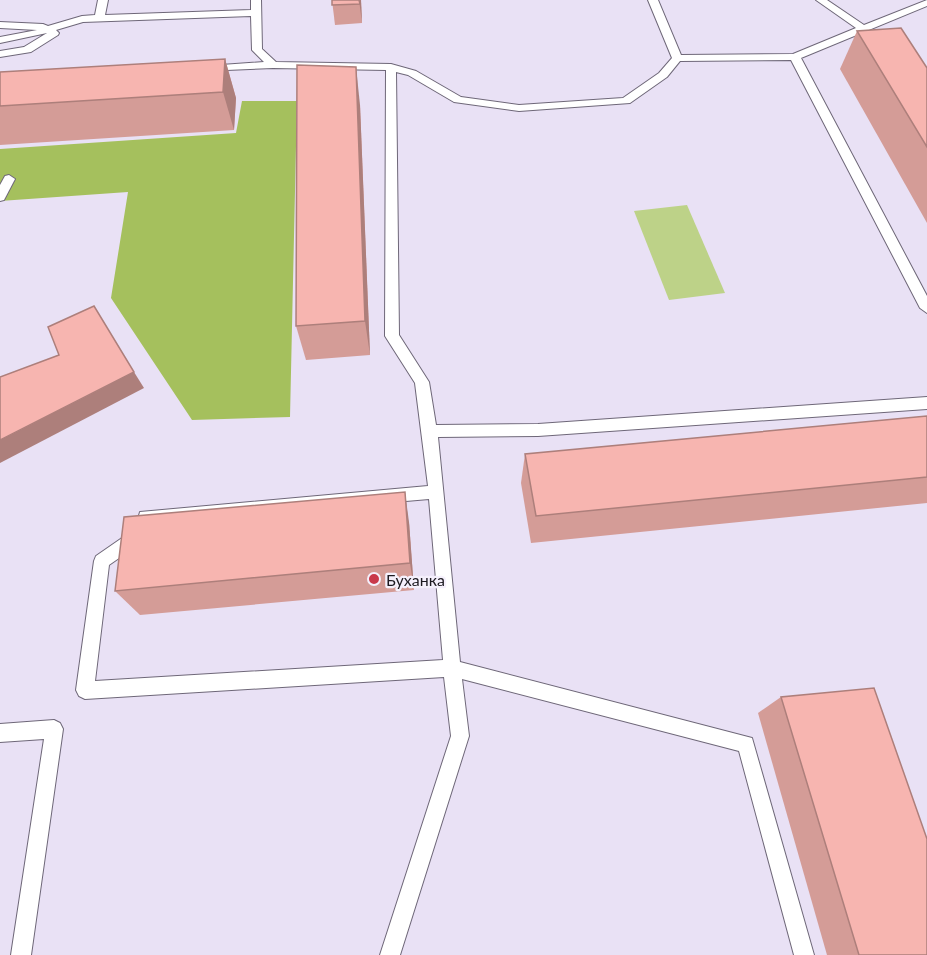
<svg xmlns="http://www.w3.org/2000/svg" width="927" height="955" font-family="Lato,sans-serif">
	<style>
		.green { fill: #bdd288 }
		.forest { fill: #a5c05d }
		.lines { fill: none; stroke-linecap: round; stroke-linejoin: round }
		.service-casing { stroke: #6e6778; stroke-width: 2 }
		.service { fill: #fff; fill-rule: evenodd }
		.wall { fill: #d49c97 }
		.shaded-wall { fill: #ad7f7b }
		.building { fill: #f7b5b0; stroke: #ad7f7b; stroke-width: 1.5 }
		.poi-dot { fill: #c9394b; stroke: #f5f0fc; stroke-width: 2 }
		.labels { text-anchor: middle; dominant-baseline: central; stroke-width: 4.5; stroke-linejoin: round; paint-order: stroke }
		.poi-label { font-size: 16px; fill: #1d1a21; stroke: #f5f0fc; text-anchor: start }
	</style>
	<rect width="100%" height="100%" fill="#e9e1f5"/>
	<!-- green -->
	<path class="green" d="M 687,205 L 725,293 L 669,300 L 634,211 Z"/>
	<!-- forest -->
	<path class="forest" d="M 242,101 L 297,101 L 290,417 L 192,420 L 111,298 L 128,192 L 0,201 L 0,149 L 236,133 Z"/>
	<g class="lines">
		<!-- service casing -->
		<g class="service-casing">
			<g id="service">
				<path d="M 98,0 L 108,0 L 105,15 L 251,10 L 251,0 L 261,0 L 262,49 L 276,62 L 391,64 L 416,71 L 461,97 L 519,105 L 623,98 L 659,73 L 672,58 L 648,0 L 658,0 L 681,55 L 793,54 L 856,28 L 816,0 L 827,0 L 864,25 L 927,0 L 927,6 L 801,58 L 927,296 L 927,313 L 920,308 L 791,60 L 680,61 L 667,77 L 630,103 L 519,111 L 454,102 L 408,75 L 396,72 L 399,335 L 429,382 L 436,425 L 538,424 L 927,397 L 927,409 L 538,436 L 438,437 L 460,662 L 752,738 L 814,955 L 794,955 L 739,751 L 462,679 L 469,736 L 400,955 L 380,955 L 451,736 L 444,677 L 85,699 L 79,696 L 76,690 L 94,561 L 96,556 L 135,529 L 140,512 L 428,486 L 415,383 L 385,336 L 386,70 L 273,68 L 203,71 L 203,67 L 207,66 L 264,62 L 252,50 L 251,16 L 83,22 L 56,30 L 59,33 L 58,35 L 31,52 L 0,57 L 0,51 L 24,47 L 47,33 L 0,43 L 0,37 L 37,30 L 0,28 L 0,22 L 43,24 L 48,26 L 82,16 L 95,15 ZM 429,499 L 443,660 L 95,681 L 109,565 L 148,538 L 152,523 Z"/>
				<path d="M 9,175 L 15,179 L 4,200 L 0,201 L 0,185 L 5,176 Z"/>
				<path d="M 54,720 L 60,723 L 63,729 L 31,955 L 11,955 L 44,739 L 0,742 L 0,724 Z"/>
			</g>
		</g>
		<!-- service -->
		<use href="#service" class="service"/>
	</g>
	<!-- wall -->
	<g class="wall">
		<path d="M 332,0 L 361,0 L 362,23 L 335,25 Z"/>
		<path d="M 857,31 L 927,68 L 927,223 L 840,69 Z"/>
		<path d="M 225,59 L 236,98 L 234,130 L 0,145 L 0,72 Z"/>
		<path d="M 360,105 L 370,355 L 306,360 L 296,326 Z"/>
		<path d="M 927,416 L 927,503 L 531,543 L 521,483 L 525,454 Z"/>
		<path d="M 409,522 L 414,590 L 140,615 L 115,591 Z"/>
		<path d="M 781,697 L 927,955 L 827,955 L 758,713 Z"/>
	</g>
	<!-- shaded-wall -->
	<g class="shaded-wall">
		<path d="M 359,0 L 361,0 L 362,23 Z"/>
		<path d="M 225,59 L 236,98 L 234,130 L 223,92 Z"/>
		<path d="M 356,67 L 360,105 L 370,355 L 365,321 Z"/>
		<path d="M 134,372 L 144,388 L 0,463 L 0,440 Z"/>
		<path d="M 405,492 L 409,522 L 414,590 L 410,563 Z"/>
	</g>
	<!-- building -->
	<g class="building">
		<path d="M 332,0 L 359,0 L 360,4 L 332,5 Z"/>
		<path d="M 901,28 L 927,68 L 927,147 L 857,31 Z"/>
		<path d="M 225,59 L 223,92 L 0,106 L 0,72 Z"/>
		<path d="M 297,65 L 356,67 L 365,321 L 296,326 Z"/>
		<path d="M 94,306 L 134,372 L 0,440 L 0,377 L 59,355 L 48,327 Z"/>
		<path d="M 927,416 L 927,477 L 536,516 L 525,454 Z"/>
		<path d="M 405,492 L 410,563 L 115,591 L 124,517 Z"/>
		<path d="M 874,688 L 927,839 L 927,955 L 859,955 L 781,697 Z"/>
	</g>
	<!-- markers -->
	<circle class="poi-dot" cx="374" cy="579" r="6"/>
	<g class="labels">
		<!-- poi labels -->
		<g class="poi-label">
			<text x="386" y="579">Буханка</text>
		</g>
	</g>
</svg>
